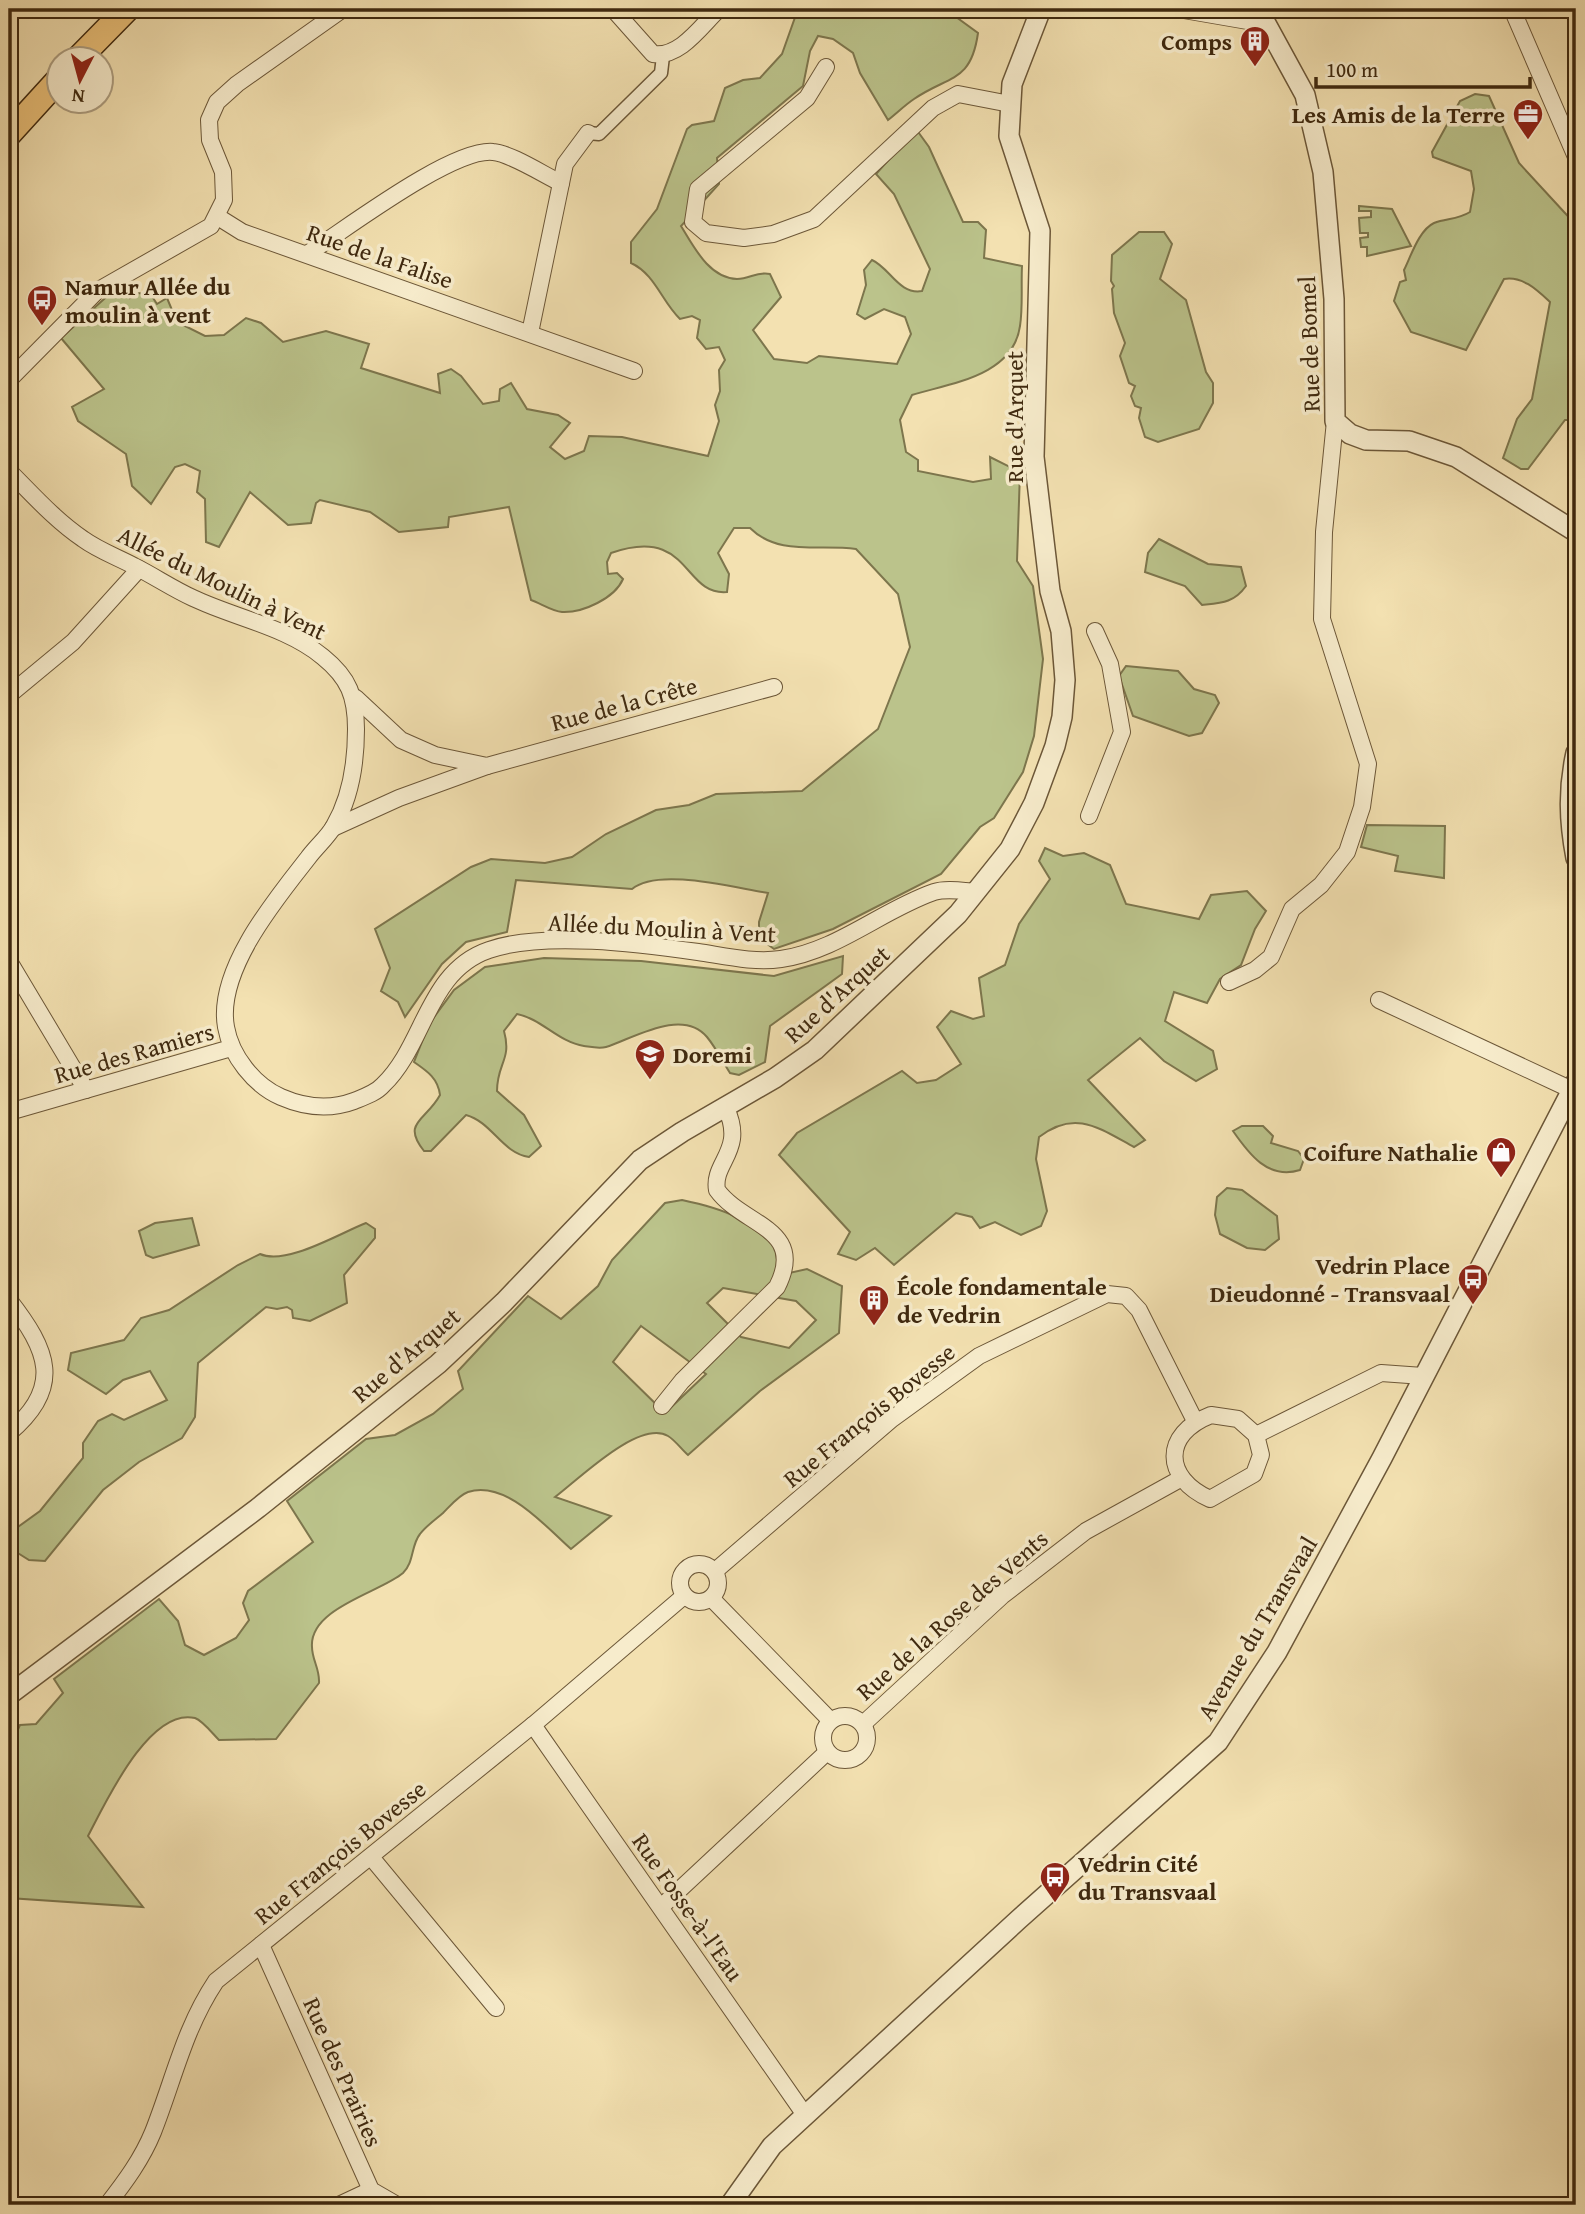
<svg xmlns="http://www.w3.org/2000/svg" width="1585" height="2214" font-family="'Gentium Book Plus',serif">
	<style>
		.green { fill: #bbc38b; stroke: #7d764d; stroke-width: 2; fill-rule: evenodd }
		.lines { fill: none; stroke-linecap: round; stroke-linejoin: round }
		.pedestrian-casing { stroke: #6c5738; stroke-width: 15 }
		.minor-casing { stroke: #6c5738; stroke-width: 18 }
		.tertiary-casing { stroke: #6c5738; stroke-width: 22 }
		.primary-casing { stroke: #3f290f; stroke-width: 27 }
		.pedestrian { stroke: #f7eccc; stroke-width: 12 }
		.minor { stroke: #f7eccc; stroke-width: 16 }
		.tertiary { stroke: #f7eccc; stroke-width: 19 }
		.primary { stroke: #eac078; stroke-width: 24 }
		.labels { text-anchor: middle; dominant-baseline: central; stroke-width: 7; stroke-linejoin: round; paint-order: stroke }
		.poi-label { font-size: 24px; font-weight: bold; fill: #3f290f; stroke: #f7eccc; text-anchor: end }
		.street-label { font-size: 24px; fill: #3f290f; stroke: #f7eccc }
	</style>
	<rect width="100%" height="100%" fill="#f3e1b1"/>
	<filter id="stains"><feTurbulence type="fractalNoise" baseFrequency=".00286" numOctaves="4"/><feColorMatrix values="0 0 0 0 .2 0 0 0 0 .09 0 0 0 0 .02 0 0 0 .5 -.17"/></filter>
	<radialGradient id="worn" r=".72"><stop offset=".6" stop-color="#630" stop-opacity="0"/><stop offset="1" stop-color="#630" stop-opacity=".3"/></radialGradient>
	<!-- green -->
	<g class="green">
		<path d="M 798,9 L 945,9 L 978,33 C 971,83 949,75 914,99 C 905,105 897,113 888,120 L 860,73 L 853,53 L 833,39 L 818,36 L 810,51 L 803,86 L 717,158 L 719,184 L 681,226 C 694,247 709,278 737,279 C 750,279 757,271 770,274 L 781,297 L 753,330 L 774,359 L 807,363 L 819,356 L 897,364 L 911,334 L 905,317 L 884,309 L 865,319 L 857,314 L 866,285 L 864,270 L 872,260 C 890,268 899,295 922,291 L 930,269 L 894,194 L 876,174 L 916,129 L 929,147 L 963,222 L 978,222 L 986,230 L 984,258 L 1022,266 C 1021,286 1023,307 1020,326 C 1013,376 951,383 912,395 L 900,420 L 906,452 L 918,460 L 918,471 L 973,482 L 991,479 L 990,457 L 1020,472 L 1017,561 L 1033,586 L 1043,659 L 1034,736 L 1023,772 L 994,818 L 980,827 L 941,874 L 833,929 L 774,949 L 759,938 L 759,922 L 768,893 C 735,888 658,867 632,889 L 516,880 L 507,932 L 466,942 L 442,964 L 405,1017 L 398,1002 L 381,991 L 390,968 L 375,929 L 471,867 L 491,859 L 545,863 L 572,857 L 606,834 L 656,810 L 689,805 L 716,794 L 802,791 L 878,729 L 910,647 L 898,594 L 856,549 C 819,544 778,556 750,528 L 734,528 L 718,553 L 729,574 L 727,592 C 682,596 691,525 611,553 L 607,562 L 608,574 L 617,573 L 623,579 C 615,598 583,613 562,612 C 552,611 540,603 531,600 L 509,507 L 449,517 L 448,527 L 399,532 L 370,512 L 320,500 L 316,503 L 311,523 L 288,525 L 250,492 L 219,547 L 206,542 L 205,499 L 197,492 L 200,471 L 185,464 L 175,467 L 151,504 L 132,486 L 126,454 L 78,421 L 72,407 L 104,389 L 61,338 L 114,290 L 126,290 L 130,298 L 138,293 L 151,295 L 157,304 L 167,298 L 177,322 L 205,336 L 224,335 L 246,318 L 261,323 L 283,342 L 326,331 L 369,344 L 361,368 L 440,393 L 438,374 L 451,369 L 461,376 L 483,404 L 499,401 L 500,389 L 511,383 L 527,409 L 558,415 L 570,423 L 550,447 L 565,459 L 584,451 L 589,436 L 622,437 L 708,456 L 719,421 L 715,405 L 720,391 L 719,370 L 725,360 L 719,347 L 706,349 L 697,338 L 700,320 L 692,316 L 680,319 C 662,302 655,274 631,263 L 631,242 L 657,209 L 687,129 L 692,125 L 714,121 L 725,88 L 743,80 L 760,78 L 782,54 Z"/>
		<path d="M 1475,94 L 1489,96 L 1519,163 L 1576,225 L 1576,420 L 1565,420 L 1528,469 L 1521,469 L 1503,458 L 1517,419 L 1532,399 L 1550,302 C 1537,290 1523,276 1504,279 L 1466,350 L 1411,332 L 1394,301 L 1400,282 L 1406,280 L 1404,270 C 1411,256 1419,230 1434,223 C 1446,218 1457,220 1470,212 L 1474,189 L 1471,171 L 1433,157 L 1432,152 L 1460,101 Z"/>
		<path d="M 1359,206 L 1392,209 L 1411,246 L 1367,256 L 1367,247 L 1361,247 L 1360,238 L 1368,237 L 1368,233 L 1360,233 L 1359,218 L 1371,217 L 1371,211 L 1359,211 Z"/>
		<path d="M 1139,232 L 1164,232 L 1172,244 L 1160,279 L 1186,300 L 1206,372 L 1213,383 L 1213,403 L 1199,429 L 1158,442 L 1145,437 L 1139,418 L 1141,408 L 1135,406 L 1131,396 L 1135,386 L 1129,383 L 1120,356 L 1125,343 L 1114,313 L 1112,289 L 1114,286 L 1111,281 L 1112,255 Z"/>
		<path d="M 1159,539 L 1208,564 L 1241,567 L 1246,586 C 1234,603 1221,603 1202,605 L 1185,586 L 1145,572 L 1148,553 Z"/>
		<path d="M 1126,666 L 1178,671 L 1194,689 L 1215,695 L 1219,703 L 1202,733 L 1189,736 L 1133,716 L 1119,676 Z"/>
		<path d="M 1367,825 L 1445,826 L 1444,878 L 1395,871 L 1398,856 L 1361,847 Z"/>
		<path d="M 1045,848 L 1063,856 L 1084,853 L 1110,865 L 1126,904 L 1199,919 L 1211,895 L 1247,891 L 1266,911 L 1255,929 L 1241,965 L 1220,979 L 1207,1003 L 1174,992 L 1165,1021 L 1213,1051 L 1217,1069 L 1196,1081 L 1164,1061 L 1140,1038 L 1088,1080 L 1145,1140 L 1134,1147 C 1099,1128 1075,1109 1039,1137 L 1036,1159 L 1047,1211 L 1041,1226 L 1021,1235 L 995,1222 L 980,1228 L 972,1217 L 956,1213 L 894,1265 L 875,1248 L 856,1260 L 838,1254 L 850,1232 L 779,1155 L 797,1133 L 902,1071 L 917,1083 L 936,1080 L 961,1064 L 937,1027 L 951,1011 L 973,1019 L 984,1016 L 979,978 L 1005,965 L 1019,924 L 1050,879 L 1039,861 Z"/>
		<path d="M 843,956 L 842,974 L 770,1026 L 765,1062 L 739,1075 L 730,1073 C 723,1062 716,1048 707,1037 C 682,1007 632,1039 606,1047 C 599,1049 591,1047 584,1046 C 558,1042 542,1019 517,1014 L 504,1031 C 512,1060 497,1063 497,1091 L 524,1115 L 541,1146 L 529,1157 C 502,1153 492,1122 466,1115 L 431,1151 L 424,1151 C 401,1122 426,1121 440,1095 C 438,1078 427,1071 414,1062 L 429,1024 L 454,990 L 485,967 L 544,958 L 641,961 L 774,976 Z"/>
		<path d="M 1242,1126 L 1263,1126 L 1273,1136 L 1271,1143 L 1298,1151 L 1304,1159 L 1300,1170 C 1268,1180 1249,1154 1233,1131 Z"/>
		<path d="M 1227,1188 L 1242,1190 L 1277,1216 L 1279,1239 L 1265,1250 L 1247,1248 L 1220,1234 L 1215,1215 L 1217,1197 Z"/>
		<path d="M 682,1200 C 729,1210 743,1217 778,1249 L 776,1276 L 807,1269 L 842,1286 L 839,1333 L 760,1391 L 688,1455 C 682,1450 675,1440 668,1436 C 639,1419 578,1480 555,1497 L 611,1516 L 571,1549 C 545,1526 506,1480 468,1492 C 459,1495 450,1506 443,1513 C 436,1519 426,1526 420,1534 C 411,1545 414,1563 403,1573 C 381,1592 309,1608 312,1647 C 312,1660 320,1669 319,1683 L 276,1739 L 219,1740 C 212,1733 203,1721 195,1718 C 149,1707 105,1804 88,1836 L 143,1907 L 9,1898 L 9,1749 L 20,1725 L 36,1724 L 63,1693 L 54,1679 L 159,1599 L 178,1621 L 185,1645 L 204,1655 L 236,1638 L 249,1620 L 243,1603 L 248,1591 L 313,1542 L 287,1501 L 366,1439 L 395,1435 L 433,1414 L 463,1389 L 458,1371 L 528,1296 L 561,1319 L 598,1286 L 612,1260 L 665,1203 ZM 723,1288 L 796,1301 L 816,1320 L 789,1348 L 741,1337 L 707,1303 ZM 641,1326 L 706,1374 L 665,1413 L 613,1362 Z"/>
		<path d="M 192,1218 L 199,1245 L 153,1258 L 146,1255 L 139,1231 L 155,1223 Z"/>
		<path d="M 366,1223 L 375,1229 L 375,1238 L 344,1275 L 347,1303 L 310,1321 L 293,1318 L 292,1310 L 287,1307 L 277,1309 L 266,1307 L 198,1363 L 195,1417 L 182,1438 L 139,1462 L 103,1490 L 45,1561 L 29,1560 L 13,1550 L 11,1532 L 40,1511 L 83,1458 L 83,1443 L 98,1421 L 112,1414 L 124,1420 L 167,1400 L 150,1371 L 123,1380 L 106,1394 L 68,1370 L 71,1353 L 124,1340 L 141,1318 L 169,1310 L 238,1265 L 260,1254 C 286,1266 340,1233 366,1223 Z"/>
	</g>
	<g class="lines">
		<!-- pedestrian casing -->
		<g class="pedestrian-casing">
			<path id="pedestrian" d="M 588,133 L 599,134 L 661,73 L 663,56"/>
		</g>
		<!-- minor casing -->
		<g class="minor-casing">
			<g id="minor">
				<path d="M 613,9 L 653,54 C 680,58 701,26 719,9"/>
				<path d="M 1178,9 L 1265,24"/>
				<path d="M 1512,9 L 1576,157"/>
				<path d="M 826,67 L 807,98 L 698,189 L 693,222 L 706,233 L 744,238 L 773,234 L 814,219 L 933,108 L 958,94 L 1010,104"/>
				<path d="M 218,217 L 242,232 L 634,371"/>
				<path d="M 307,254 C 345,230 452,148 493,152 C 510,153 544,175 561,183"/>
				<path d="M 530,333 L 565,164 L 588,133"/>
				<path d="M 9,380 L 97,291 L 211,226 L 224,200 L 223,172 L 210,140 L 209,120 L 217,102 L 237,84 L 343,9"/>
				<path d="M 9,471 C 32,494 55,520 83,539 C 98,550 117,557 134,566 C 154,576 173,589 193,598 C 235,618 287,627 323,657 C 349,678 356,697 356,729 C 356,761 351,797 334,826 C 328,837 316,847 308,858 C 275,900 216,971 226,1027 C 231,1056 254,1085 281,1097 C 304,1107 330,1110 354,1101 C 364,1097 376,1093 383,1085 C 425,1045 427,971 489,950 C 543,931 641,944 698,952 C 725,956 754,963 781,959 C 837,951 882,910 934,892 C 946,888 963,891 976,892"/>
				<path d="M 9,695 L 73,642 L 139,569"/>
				<path d="M 356,698 L 401,740 L 435,755 L 487,766 L 774,687"/>
				<path d="M 1089,816 L 1122,732 L 1110,664 L 1095,631"/>
				<path d="M 333,828 L 399,798 L 487,766"/>
				<path d="M 9,961 L 86,1090"/>
				<path d="M 1229,982 L 1255,970 L 1271,957 L 1292,909 L 1321,885 L 1347,852 L 1362,807 L 1368,764 L 1322,619 L 1324,532 L 1335,421"/>
				<path d="M 1379,1000 L 1572,1090"/>
				<path d="M 9,1112 L 231,1048"/>
				<path d="M 9,1300 C 48,1350 64,1387 9,1433"/>
				<path d="M 662,1406 L 682,1381 L 777,1287 C 807,1228 743,1226 717,1190 C 712,1162 746,1151 726,1108"/>
				<path d="M 1211,1415 L 1238,1419 L 1256,1435 L 1261,1455 L 1254,1474 L 1210,1499 C 1163,1478 1162,1434 1211,1415 Z"/>
				<path d="M 1256,1435 L 1381,1373 L 1423,1376"/>
				<circle cx="699" cy="1583" r="19"/>
				<path d="M 715,1571 L 892,1419 L 979,1356 L 1107,1294 L 1126,1296 L 1139,1310 L 1195,1421"/>
				<path d="M 712,1599 L 830,1720"/>
				<circle cx="845" cy="1738" r="22"/>
				<path d="M 863,1724 L 1002,1596 L 1086,1531 L 1180,1479"/>
				<path d="M 533,1725 L 805,2115"/>
				<path d="M 371,1857 L 496,2008"/>
				<path d="M 661,1907 L 827,1752"/>
				<path d="M 261,1945 L 371,2190 L 397,2205"/>
				<path d="M 107,2205 C 125,2182 142,2159 153,2132 C 174,2079 184,2029 216,1981 L 533,1725 L 684,1596"/>
				<path d="M 339,2205 L 371,2190"/>
			</g>
		</g>
		<!-- tertiary casing -->
		<g class="tertiary-casing">
			<g id="tertiary">
				<path d="M 1258,9 L 1305,95 L 1323,172 L 1334,299 L 1335,421 L 1350,434 L 1366,440 L 1409,441 L 1456,457 L 1576,532"/>
				<path d="M 1576,753 C 1568,789 1569,821 1576,858"/>
				<path d="M 9,1695 L 258,1508 L 438,1364 L 504,1302 L 640,1160 L 682,1132 L 775,1078 L 815,1050 L 958,914 L 1010,849 L 1034,803 L 1055,746 L 1062,717 L 1065,680 L 1061,631 L 1050,591 L 1034,457 L 1040,231 L 1009,136 L 1012,84 L 1041,9"/>
				<path d="M 730,2205 L 772,2146 L 1018,1920 L 1218,1742 L 1277,1652 L 1382,1458 L 1576,1082"/>
			</g>
		</g>
		<!-- primary casing -->
		<g class="primary-casing">
			<g id="primary">
				<path d="M 77,60 L 127,9"/>
				<path d="M 9,134 L 60,78"/>
			</g>
		</g>
		<!-- pedestrian -->
		<use href="#pedestrian" class="pedestrian"/>
		<!-- minor -->
		<use href="#minor" class="minor"/>
		<!-- tertiary -->
		<use href="#tertiary" class="tertiary"/>
		<!-- primary -->
		<use href="#primary" class="primary"/>
	</g>
	<!-- icons -->
	<defs>
		<g id="building-pin" transform="scale(1.575)"><path d="M0 17L-7.5 6A9.5 9.5 0 1 1 7.5 6Z" fill="#8f2418" stroke="#f7eccc"/><path d="M-4-6H4V6H1V3H-1V6H-4ZM-2.5-4.3h1.7v1.8h-1.7ZM.8-4.3h1.7v1.8H.8ZM-2.5-1h1.7V.8h-1.7ZM.8-1h1.7V.8H.8Z" fill="#fff"/></g>
		<g id="office-pin" transform="scale(1.575)"><path d="M0 17L-7.5 6A9.5 9.5 0 1 1 7.5 6Z" fill="#8f2418" stroke="#f7eccc"/><path d="M-6-3h4V-5.5h4V-3h4V5H-6ZM-1-4.5V-3h2v-1.5ZM-6 0V1H6V0Z" fill="#fff"/></g>
		<g id="bus-pin" transform="scale(1.575)"><path d="M0 17L-7.5 6A9.5 9.5 0 1 1 7.5 6Z" fill="#8f2418" stroke="#f7eccc"/><path d="M-5-6H5V4H4V6H2V4H-2V6H-4V4H-5ZM-3.5-4V0h7V-4ZM-3.5 1.2v1.5H-2V1.2ZM2 1.2v1.5H3.5V1.2Z" fill="#fff"/></g>
		<g id="school-pin" transform="scale(1.575)"><path d="M0 17L-7.5 6A9.5 9.5 0 1 1 7.5 6Z" fill="#8f2418" stroke="#f7eccc"/><path d="M0-5L7-2L0 1L-7-2ZM-4 1L0 2.5L4 1V4Q0 6-4 4Z" fill="#fff"/></g>
		<g id="shop-pin" transform="scale(1.575)"><path d="M0 17L-7.5 6A9.5 9.5 0 1 1 7.5 6Z" fill="#8f2418" stroke="#f7eccc"/><path d="M-5-2.5h2.3a2.7 3.5 0 0 1 5.4 0H5L5.5 6h-11ZM-1.5-2.5h3a1.5 2.3 0 0 0-3 0Z" fill="#fff"/></g>
	</defs>
	<g fill-rule="evenodd">
		<use href="#building-pin" x="1255" y="41"/>
		<use href="#office-pin" x="1528" y="114"/>
		<use href="#bus-pin" x="42" y="300"/>
		<use href="#school-pin" x="650" y="1054"/>
		<use href="#shop-pin" x="1501" y="1152"/>
		<use href="#bus-pin" x="1473" y="1279"/>
		<use href="#building-pin" x="874" y="1300"/>
		<use href="#bus-pin" x="1055" y="1877"/>
	</g>
	<g class="labels">
		<!-- poi labels -->
		<g class="poi-label">
			<text x="1232" y="41">Comps</text>
			<text x="1505" y="114">Les Amis de la Terre</text>
			<text x="65" y="286" text-anchor="start">Namur Allée du<tspan x="65" dy="28">moulin à vent</tspan></text>
			<text x="673" y="1054" text-anchor="start">Doremi</text>
			<text x="1478" y="1152">Coifure Nathalie</text>
			<text x="1450" y="1265">Vedrin Place<tspan x="1450" dy="28">Dieudonné - Transvaal</tspan></text>
			<text x="897" y="1286" text-anchor="start">École fondamentale<tspan x="897" dy="28">de Vedrin</tspan></text>
			<text x="1078" y="1863" text-anchor="start">Vedrin Cité<tspan x="1078" dy="28">du Transvaal</tspan></text>
		</g>
		<!-- street labels -->
		<g class="street-label">
			<text transform="translate(380 256) rotate(19)">Rue de la Falise</text>
			<text transform="translate(1309 344) rotate(-92)">Rue de Bomel</text>
			<text transform="translate(1014 417) rotate(-90)">Rue d'Arquet</text>
			<text transform="translate(222 583) rotate(26)">Allée du Moulin à Vent</text>
			<text transform="translate(624 704) rotate(-15)">Rue de la Crête</text>
			<text transform="translate(662 928) rotate(3)">Allée du Moulin à Vent</text>
			<text transform="translate(837 994) rotate(-42)">Rue d'Arquet</text>
			<text transform="translate(134 1053) rotate(-16)">Rue des Ramiers</text>
			<text transform="translate(406 1355) rotate(-40)">Rue d'Arquet</text>
			<text transform="translate(869 1415) rotate(-39)">Rue François Bovesse</text>
			<text transform="translate(952 1615) rotate(-41)">Rue de la Rose des Vents</text>
			<text transform="translate(1257 1628) rotate(-59)">Avenue du Transvaal</text>
			<text transform="translate(340 1852) rotate(-39)">Rue François Bovesse</text>
			<text transform="translate(688 1907) rotate(55)">Rue Fosse-à-l'Eau</text>
			<text transform="translate(343 2072) rotate(66)">Rue des Prairies</text>
		</g>
	</g>
	<!-- margin -->
	<rect width="1585" height="2214" fill="none" stroke="#f3e1b1" stroke-width="35"/>
	<rect x="10" y="10" width="1564" height="2193" fill="none" stroke="#3f290f" stroke-width="3.5"/>
	<rect x="18" y="18" width="1550" height="2179" fill="none" stroke="#3f290f" stroke-width="2"/>
	<!-- north arrow -->
	<g transform="translate(80 80) rotate(186)"><circle r="33" fill="#f7eccc" stroke="#ad9e80" stroke-width="2"/>
	<path d="M0-5L12 26L0 18L-12 26Z" fill="#8f2418"/>
	<text y="-10" font-size="19" font-weight="bold" text-anchor="middle" fill="#3f290f">N</text>
	</g>
	<!-- scale -->
	<path d="M1316 77v10h214v-10" fill="none" stroke="#3f290f" stroke-width="3.5"/>
	<text x="1326" y="77" font-size="21" fill="#3f290f" stroke="#f7eccc" stroke-width="5" paint-order="stroke">100 m</text>
	<rect width="100%" height="100%" filter="url(#stains)"/>
	<rect width="100%" height="100%" fill="url(#worn)"/>
</svg>
